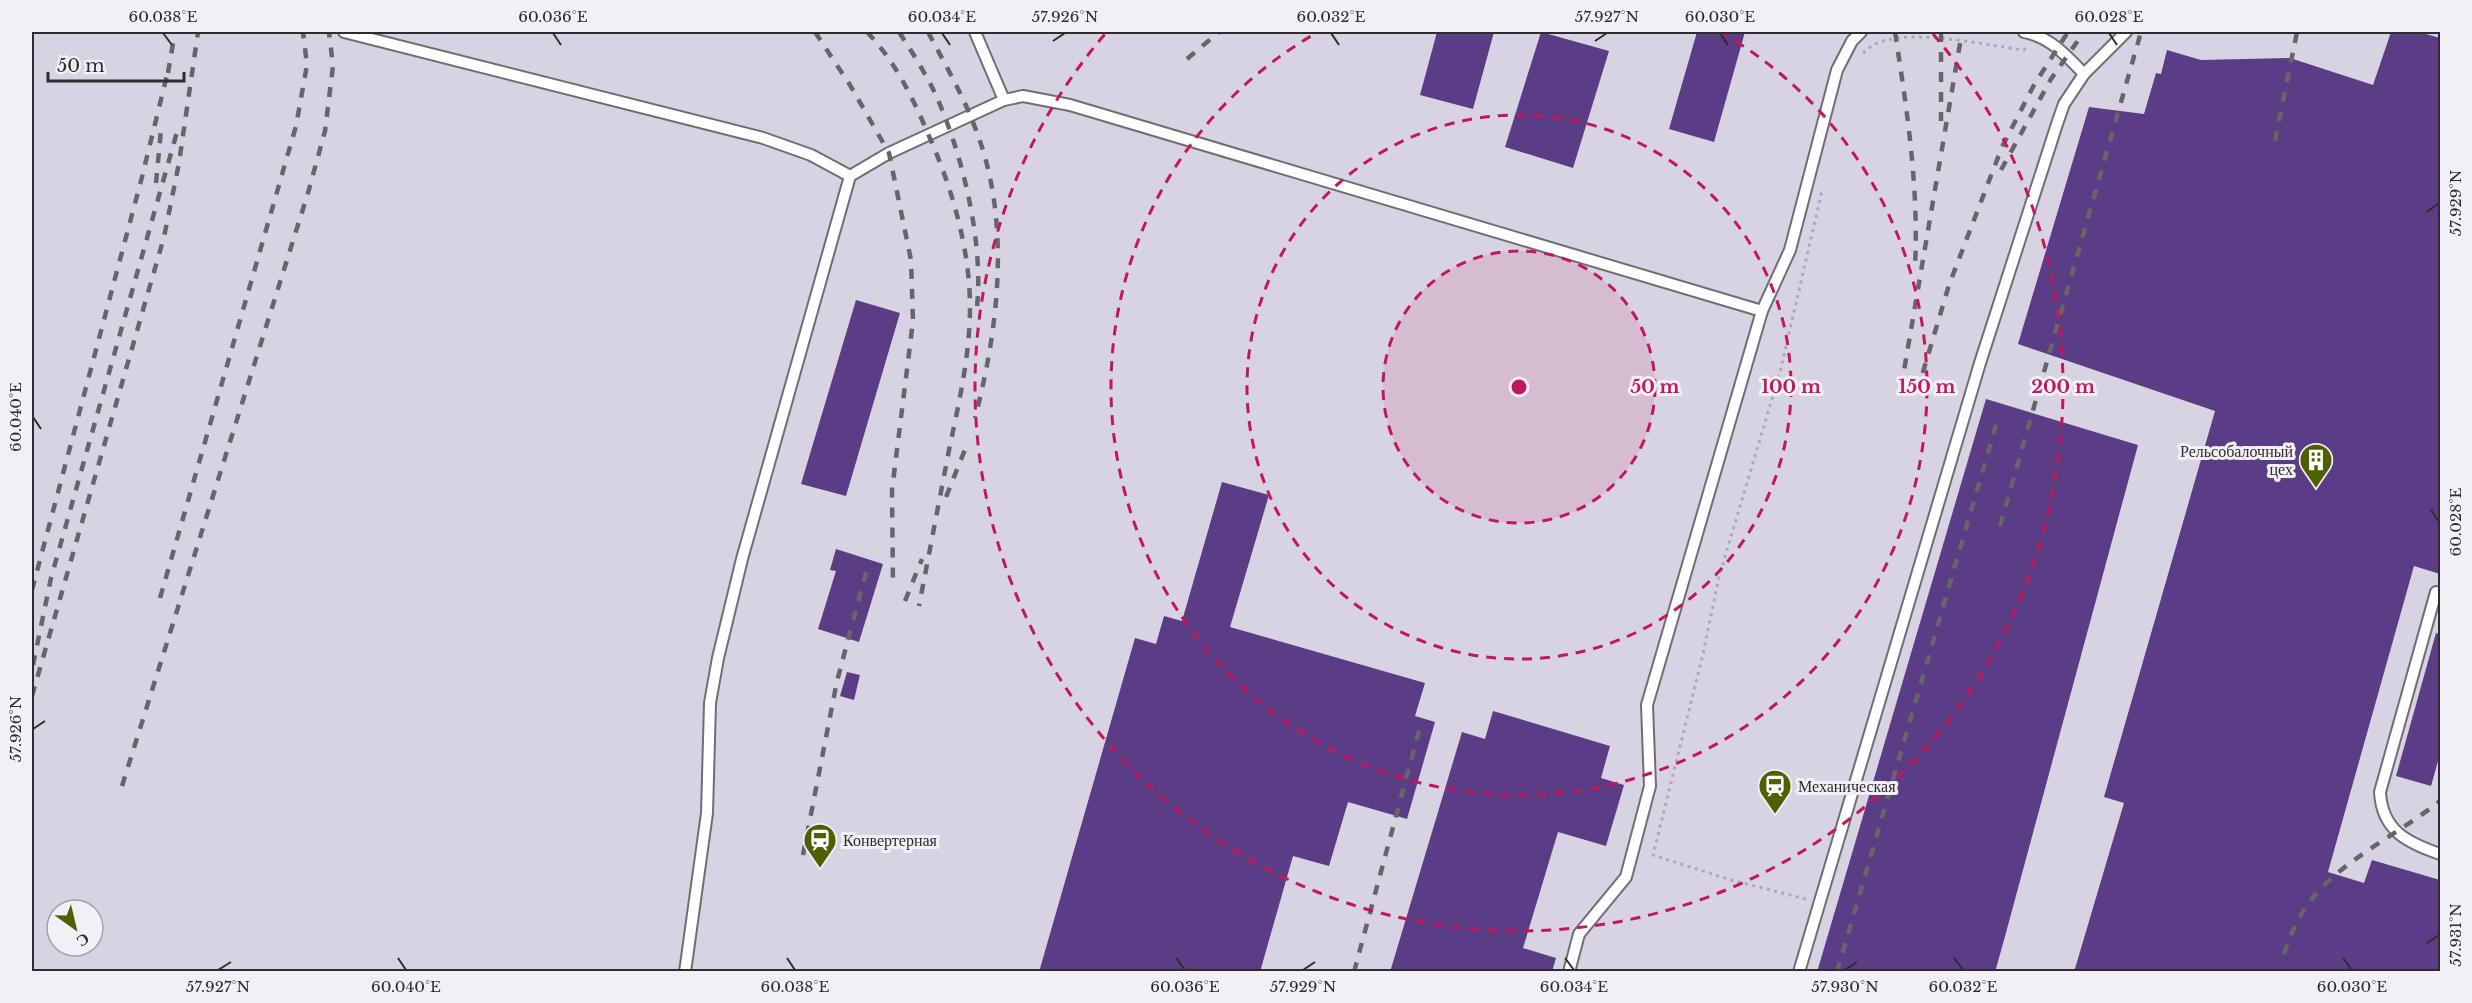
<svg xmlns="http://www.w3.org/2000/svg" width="2472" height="1003" font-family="'Libre Baskerville',serif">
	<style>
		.built { fill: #d8d3e2; fill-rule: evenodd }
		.building { fill: #5b3d86 }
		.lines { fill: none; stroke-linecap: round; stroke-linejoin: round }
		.service-casing { stroke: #706e75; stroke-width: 14 }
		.path { stroke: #acaab1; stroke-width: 3; stroke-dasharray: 3 4.5; stroke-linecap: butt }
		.service { stroke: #fff; stroke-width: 10 }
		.rail { stroke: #66656a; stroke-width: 4.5; stroke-dasharray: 10 10; stroke-linecap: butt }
		.ticks { fill: none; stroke: #2d2c2f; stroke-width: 2 }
		.ring { fill: none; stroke: #c2185b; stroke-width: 3; stroke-dasharray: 10 8 }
		.labels { text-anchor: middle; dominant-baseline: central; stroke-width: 6; stroke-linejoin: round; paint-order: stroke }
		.poi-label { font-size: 16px; fill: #2d2c2f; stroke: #f2eff7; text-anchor: start }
		.centre { fill: #c2185b; stroke: #f2eff7; stroke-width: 3 }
		.ring-label { font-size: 18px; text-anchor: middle; font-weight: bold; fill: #c2185b; stroke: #f2eff7; stroke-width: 6; stroke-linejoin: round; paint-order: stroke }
		.neatline { fill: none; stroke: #2d2c2f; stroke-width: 2 }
		.ticks-label { font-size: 15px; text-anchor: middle; fill: #2d2c2f }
	</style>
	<rect width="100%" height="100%" fill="#e4e2ea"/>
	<!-- built -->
	<path class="built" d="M 32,32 L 2440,32 L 2440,971 L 32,971 ZM 57,910 L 93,910 L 93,946 L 57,946 Z"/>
	<!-- building -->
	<g class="building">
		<path d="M 1437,32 L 1494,32 L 1473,109 L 1420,95 Z"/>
		<path d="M 1541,32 L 1609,51 L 1573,168 L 1505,147 Z"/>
		<path d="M 1697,32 L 1745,32 L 1714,142 L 1669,129 Z"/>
		<path d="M 2391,32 L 2419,32 L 2440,38 L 2440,574 L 2414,566 L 2328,872 L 2364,883 L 2372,860 L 2440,880 L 2440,972 L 2074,972 L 2124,803 L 2104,797 L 2215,411 L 2018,344 L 2089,107 L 2144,114 L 2156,73 L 2161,74 L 2167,50 L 2201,60 L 2290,58 L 2373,85 Z"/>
		<path d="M 856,300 L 900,313 L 846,496 L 801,484 Z"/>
		<path d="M 1986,399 L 2138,445 L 2004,940 L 1995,972 L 1817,972 Z"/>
		<path d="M 1222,482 L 1269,495 L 1230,627 L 1425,683 L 1415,716 L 1435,722 L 1407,819 L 1348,802 L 1329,866 L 1293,856 L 1260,972 L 1039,972 L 1135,638 L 1156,644 L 1164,616 L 1182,621 Z"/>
		<path d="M 836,549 L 883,564 L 859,642 L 818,629 L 836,571 L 830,570 Z"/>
		<path d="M 2436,633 L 2440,634 L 2440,754 L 2431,786 L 2396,776 Z"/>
		<path d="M 847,672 L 860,675 L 854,700 L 840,696 Z"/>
		<path d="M 1493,711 L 1610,746 L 1601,778 L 1624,785 L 1606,846 L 1558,832 L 1523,948 L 1556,958 L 1552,972 L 1390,972 L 1462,732 L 1485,739 Z"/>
	</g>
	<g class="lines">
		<!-- service casing -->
		<g class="service-casing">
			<g id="service">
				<path d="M 344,32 L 763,138 L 811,155 L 850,176"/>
				<path d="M 2024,32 C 2050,37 2066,55 2084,74 L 2126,32"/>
				<path d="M 1004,100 L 1023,96 L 1070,105 L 1762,311"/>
				<path d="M 2436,592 L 2380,792 C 2382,831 2408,843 2440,854"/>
				<path d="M 685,972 L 707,813 L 710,703 L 718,658 L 742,559 L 850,176 L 889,153 L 1004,100 L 975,32"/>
				<path d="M 1569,972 L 1579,934 L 1626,877 L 1650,786 L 1647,705 L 1762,311 L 1790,250 L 1837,70 L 1852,41 L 1861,32"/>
				<path d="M 1799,972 L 1980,363 L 2057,124 L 2064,104 L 2084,74"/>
			</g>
		</g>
		<!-- path -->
		<g class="path">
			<path d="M 1863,53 C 1869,48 1875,43 1883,41 C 1920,30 1985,45 2024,50 L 2027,46"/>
			<path d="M 1806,899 L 1731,880 L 1653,855 L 1703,654 L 1719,577 L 1780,372 L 1822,191"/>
		</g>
		<!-- service -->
		<use href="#service" class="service"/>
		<!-- rail -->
		<g class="rail">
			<path d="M 815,32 L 850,85 L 889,153 L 911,260 L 913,321 L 892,490 L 893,587"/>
			<path d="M 867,32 C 895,61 913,98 929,136 C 952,188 970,249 970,307 C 970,355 959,403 949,450 C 939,502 929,554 919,606"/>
			<path d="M 899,32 C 911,50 922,68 932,87 C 961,147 984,240 977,307"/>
			<path d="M 928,32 C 945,64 963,95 976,130 C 1011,221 999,326 975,418"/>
			<path d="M 1895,32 C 1907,110 1919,187 1915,267"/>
			<path d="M 1941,32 L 1941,121"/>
			<path d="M 1187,59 L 1219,32"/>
			<path d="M 168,73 L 175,32"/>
			<path d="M 2275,141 L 2297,32"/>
			<path d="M 2001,170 L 2051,79 L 2084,32"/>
			<path d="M 156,183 L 161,130"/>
			<path d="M 1901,388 L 1962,32"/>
			<path d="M 1917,392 L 1949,285 L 2002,147 L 2034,85 L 2068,32"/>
			<path d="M 946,497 L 968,442"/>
			<path d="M 2000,526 L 2141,32"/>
			<path d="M 32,590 L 142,177 L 169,67"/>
			<path d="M 160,598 L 296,126 L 307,65 L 303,32"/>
			<path d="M 905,601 L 922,559"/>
			<path d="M 33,665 L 51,578 L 177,132"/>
			<path d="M 32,696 L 164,237 L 179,163 L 198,32"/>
			<path d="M 122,786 L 308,193 L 325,131 L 333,66 L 329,32"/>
			<path d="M 803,855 L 837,681 L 868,565"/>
			<path d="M 2284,954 C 2290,936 2297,919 2308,904 C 2339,861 2399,834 2440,801"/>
			<path d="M 1354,972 L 1420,727"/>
			<path d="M 1837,972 L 1998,418"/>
		</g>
	</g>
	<!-- ticks -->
	<path class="ticks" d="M 163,33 L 172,45M 553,33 L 561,45M 942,33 L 950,45M 1331,33 L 1339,45M 1720,33 L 1728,45M 2109,33 L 2117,45M 1053,41 L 1065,33M 1595,41 L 1607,33M 2427,212 L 2439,203M 33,417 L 41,429M 2431,510 L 2439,522M 33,729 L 45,721M 2427,943 L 2439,935M 398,958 L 406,970M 787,958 L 795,970M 1176,958 L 1185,970M 1565,958 L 1574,970M 1954,958 L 1963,970M 2343,958 L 2352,970M 218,970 L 231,962M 1303,970 L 1315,962M 1845,970 L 1857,962"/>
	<!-- distance rings -->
	<circle cx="1519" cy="387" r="136" fill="#c2185b" fill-opacity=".12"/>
	<g class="ring">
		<circle cx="1519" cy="387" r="136"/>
		<circle cx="1519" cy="387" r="272"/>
		<path d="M1720 32A408 408 0 1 1 1318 32"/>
		<path d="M1933 34A544 544 0 1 1 1105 34"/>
	</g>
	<!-- icons -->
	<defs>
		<g id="building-pin" transform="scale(1.725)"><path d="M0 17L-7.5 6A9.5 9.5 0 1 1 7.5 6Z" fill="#4f5f01" stroke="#f2eff7"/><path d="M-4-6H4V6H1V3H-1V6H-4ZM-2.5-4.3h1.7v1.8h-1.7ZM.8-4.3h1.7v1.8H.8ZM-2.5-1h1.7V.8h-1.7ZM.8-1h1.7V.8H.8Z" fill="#fff"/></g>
		<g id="station-pin" transform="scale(1.725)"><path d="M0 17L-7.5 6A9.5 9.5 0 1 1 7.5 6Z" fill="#4f5f01" stroke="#f2eff7"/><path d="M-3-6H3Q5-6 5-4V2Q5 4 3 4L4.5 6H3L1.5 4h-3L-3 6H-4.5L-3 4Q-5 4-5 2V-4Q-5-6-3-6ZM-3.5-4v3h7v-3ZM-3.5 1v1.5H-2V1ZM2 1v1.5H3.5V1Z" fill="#fff"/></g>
	</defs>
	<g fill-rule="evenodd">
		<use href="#building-pin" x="2316" y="460"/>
		<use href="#station-pin" x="1775" y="786"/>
		<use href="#station-pin" x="820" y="840"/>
	</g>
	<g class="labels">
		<!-- poi labels -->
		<g class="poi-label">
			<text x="2293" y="451" text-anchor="end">Рельсобалочный<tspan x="2293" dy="18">цех</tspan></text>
			<text x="1798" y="786">Механическая</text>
			<text x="843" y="840">Конвертерная</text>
		</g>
	</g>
	<circle cx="1519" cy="387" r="9" class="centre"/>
	<g class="ring-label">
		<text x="1655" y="393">50 m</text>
		<text x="1791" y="393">100 m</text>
		<text x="1927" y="393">150 m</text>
		<text x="2063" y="393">200 m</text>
	</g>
	<!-- border -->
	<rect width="2472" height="1003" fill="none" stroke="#f2eff7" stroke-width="66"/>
	<!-- north arrow -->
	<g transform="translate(75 928) rotate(146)"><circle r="28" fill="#f2eff7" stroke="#a3a1a7" stroke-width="1.5"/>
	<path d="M0-4.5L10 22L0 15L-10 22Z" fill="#4f5f01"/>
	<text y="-9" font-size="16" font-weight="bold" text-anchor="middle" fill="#2d2c2f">С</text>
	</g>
	<!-- scale -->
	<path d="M48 72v9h136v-9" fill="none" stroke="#2d2c2f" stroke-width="3"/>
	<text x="57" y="72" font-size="18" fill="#2d2c2f" stroke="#f2eff7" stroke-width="4.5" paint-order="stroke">50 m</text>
	<rect x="33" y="33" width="2406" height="937" class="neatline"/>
	<g class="ticks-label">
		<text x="163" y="22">60.038°E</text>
		<text x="553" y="22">60.036°E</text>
		<text x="942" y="22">60.034°E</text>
		<text x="1065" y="22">57.926°N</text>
		<text x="1331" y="22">60.032°E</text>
		<text x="1607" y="22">57.927°N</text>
		<text x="1720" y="22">60.030°E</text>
		<text x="2109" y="22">60.028°E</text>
		<text transform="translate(2456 203) rotate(-90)" y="5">57.929°N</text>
		<text transform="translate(16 417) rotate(-90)" y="5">60.040°E</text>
		<text transform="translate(2456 522) rotate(-90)" y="5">60.028°E</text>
		<text transform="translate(16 729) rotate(-90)" y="5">57.926°N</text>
		<text transform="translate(2456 935) rotate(-90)" y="5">57.931°N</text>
		<text x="218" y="992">57.927°N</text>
		<text x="406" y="992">60.040°E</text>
		<text x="795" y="992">60.038°E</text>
		<text x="1185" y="992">60.036°E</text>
		<text x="1303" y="992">57.929°N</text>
		<text x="1574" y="992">60.034°E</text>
		<text x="1845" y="992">57.930°N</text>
		<text x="1963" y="992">60.032°E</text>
		<text x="2352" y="992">60.030°E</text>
	</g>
</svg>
